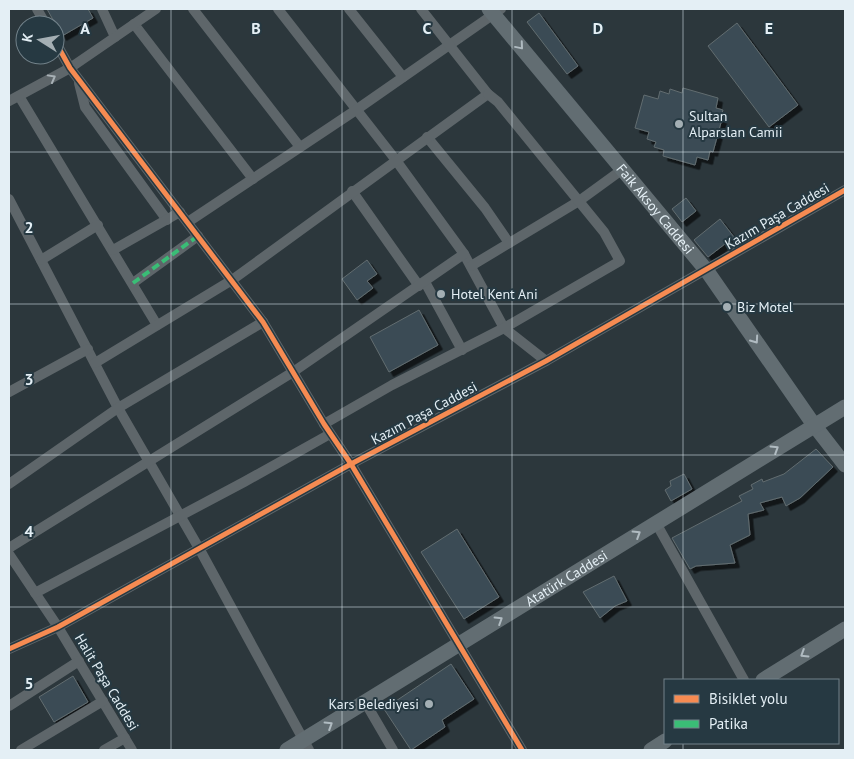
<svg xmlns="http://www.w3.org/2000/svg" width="854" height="759" font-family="'PT Sans',sans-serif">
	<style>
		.building { fill: #3a4c54; stroke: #626c70; filter: url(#shadow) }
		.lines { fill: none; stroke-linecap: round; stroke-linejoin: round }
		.street { stroke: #5e666a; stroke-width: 10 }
		.secondary { stroke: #626d72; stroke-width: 15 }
		.quiet { stroke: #3abd76; stroke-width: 4; stroke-dasharray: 8 4; stroke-linecap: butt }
		.cycleway-casing { stroke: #263942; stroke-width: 8 }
		.cycleway { stroke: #f68b52; stroke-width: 5 }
		.oneway { stroke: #b0bbc1 }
		.oneway2 { stroke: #a8b1b6 }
		.grid { fill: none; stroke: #e4eff5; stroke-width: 1; stroke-opacity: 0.55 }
		.poi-dot { fill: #a4afb4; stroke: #263942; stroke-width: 2 }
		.labels { text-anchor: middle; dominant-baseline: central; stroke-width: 4; stroke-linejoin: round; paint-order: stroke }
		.poi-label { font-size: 14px; fill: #e4eff5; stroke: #263942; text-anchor: start }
		.street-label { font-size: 14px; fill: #e4eff5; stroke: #263942 }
		.grid-label { font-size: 16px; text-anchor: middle; font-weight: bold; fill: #e4eff5; stroke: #263942; stroke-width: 4; stroke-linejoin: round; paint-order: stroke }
	</style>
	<defs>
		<filter id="shadow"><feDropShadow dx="4.5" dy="4.5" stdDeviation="0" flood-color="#0009"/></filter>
	</defs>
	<rect width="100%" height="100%" fill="#2c373c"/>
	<!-- building -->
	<g class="building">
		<path d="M 47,9 L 88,9 L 93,18 L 62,36 Z"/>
		<path d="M 539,13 L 578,66 L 567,74 L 527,22 Z"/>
		<path d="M 737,23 L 798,105 L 769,127 L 708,46 Z"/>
		<path d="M 683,88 L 718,98 L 716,108 L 723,110 L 720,119 L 722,119 L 713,152 L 710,151 L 708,160 L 697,157 L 695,165 L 663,156 L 664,150 L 654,147 L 656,142 L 647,139 L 649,132 L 635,128 L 644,95 L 658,99 L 660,91 L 669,94 L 670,89 L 682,93 Z"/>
		<path d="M 686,198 L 696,211 L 682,222 L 672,209 Z"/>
		<path d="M 720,219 L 734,237 L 708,257 L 694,240 Z"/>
		<path d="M 367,260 L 377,274 L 367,281 L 373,288 L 357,300 L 342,279 Z"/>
		<path d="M 419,310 L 438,345 L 389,372 L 370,337 Z"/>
		<path d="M 816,449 L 833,467 L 800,498 L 786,506 L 782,497 L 760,503 L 764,510 L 748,514 L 750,535 L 730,545 L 735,563 L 696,566 L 690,569 L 672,538 L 742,501 L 739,496 L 753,489 L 751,485 L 762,479 L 763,482 L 784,474 Z"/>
		<path d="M 684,474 L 692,489 L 671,501 L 665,490 L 671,486 L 670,481 Z"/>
		<path d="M 457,529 L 499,597 L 464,619 L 421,552 Z"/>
		<path d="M 614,576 L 627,601 L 615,606 L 600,618 L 583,592 Z"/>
		<path d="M 451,664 L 474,699 L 442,720 L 445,727 L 411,750 L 384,709 Z"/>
		<path d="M 73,676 L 88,702 L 54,722 L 39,697 Z"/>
	</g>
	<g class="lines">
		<!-- street -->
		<g class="street">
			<path d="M 37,9 L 46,25"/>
			<path d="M 102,9 L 115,37"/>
			<path d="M 193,9 L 300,147"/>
			<path d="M 278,9 L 395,159 L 464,254 L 504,328 L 546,361"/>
			<path d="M 349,9 L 403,77"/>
			<path d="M 134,24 L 253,179"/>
			<path d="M 55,41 L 70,68 L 263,322 L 324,424 L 351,464 L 522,750"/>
			<path d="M 79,83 L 85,107 L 167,220"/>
			<path d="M 19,96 L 157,325"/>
			<path d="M 9,101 L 70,68 L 156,9"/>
			<path d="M 427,137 L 485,208 L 509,243"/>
			<path d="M 352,191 L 419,286"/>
			<path d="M 9,199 L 118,408 L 200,550 L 309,750"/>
			<path d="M 188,222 L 356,110 L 501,9"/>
			<path d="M 113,250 L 180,212"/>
			<path d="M 41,260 L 98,225"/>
			<path d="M 471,266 L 579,201 L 623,169"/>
			<path d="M 425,282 L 462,350"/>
			<path d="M 133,283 L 198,236"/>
			<path d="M 95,363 L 232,280 L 488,94 L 421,9"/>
			<path d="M 9,392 L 88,349"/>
			<path d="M 324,424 L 392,385 L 504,328 L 620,261 L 604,232 L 498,102 L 488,94"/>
			<path d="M 9,484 L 118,408 L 263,322"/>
			<path d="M 656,523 L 744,680"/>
			<path d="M 9,548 L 293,372 L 464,254"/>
			<path d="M 9,554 L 58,627 L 132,750"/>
			<path d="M 35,593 L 244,482 L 330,434"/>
			<path d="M 9,649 L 58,627 L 351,464 L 546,361 L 845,190"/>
			<path d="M 365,702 L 393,750"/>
			<path d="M 9,706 L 79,661"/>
			<path d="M 21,750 L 103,701"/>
			<path d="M 104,750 L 125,738"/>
		</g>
		<!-- secondary -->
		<g class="secondary">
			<path id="s1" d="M 489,9 L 707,271 L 814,425 L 845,465"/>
			<path d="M 763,680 L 845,629"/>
			<path id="s2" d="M 287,750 L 845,407"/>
			<path d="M 651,750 L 665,741"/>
		</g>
		<!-- quiet -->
		<path class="quiet" d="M 133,283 L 198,236"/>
		<!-- cycleway casing -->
		<g class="cycleway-casing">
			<g id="cycleway">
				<path d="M 55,41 L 70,68 L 263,322 L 324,424 L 351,464 L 522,750"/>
				<path d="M 9,649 L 58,627 L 351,464 L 546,361 L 845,190"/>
			</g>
		</g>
		<!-- cycleway -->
		<use href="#cycleway" class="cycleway"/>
	</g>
	<!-- one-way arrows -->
	<defs><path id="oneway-chevron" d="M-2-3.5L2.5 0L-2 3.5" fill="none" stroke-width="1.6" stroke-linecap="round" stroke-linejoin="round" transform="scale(1.25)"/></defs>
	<g class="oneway">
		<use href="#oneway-chevron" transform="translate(520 46) rotate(50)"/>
		<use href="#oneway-chevron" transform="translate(755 340) rotate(55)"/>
		<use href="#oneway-chevron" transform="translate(775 449) rotate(-32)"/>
		<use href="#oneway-chevron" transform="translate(637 534) rotate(-32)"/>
		<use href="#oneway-chevron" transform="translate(499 620) rotate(-32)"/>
		<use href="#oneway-chevron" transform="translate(804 654) rotate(148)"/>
		<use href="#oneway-chevron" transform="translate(329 725) rotate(-32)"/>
	</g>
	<use class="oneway2" href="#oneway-chevron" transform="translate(52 78) rotate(-29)"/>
	<!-- grid -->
	<path class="grid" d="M 171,9 L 171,750M 342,9 L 342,750M 512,9 L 512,750M 683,9 L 683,680M 9,152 L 845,152M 9,304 L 845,304M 9,455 L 845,455M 9,607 L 845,607M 683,743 L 683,750"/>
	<!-- markers -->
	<g class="poi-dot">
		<circle cx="679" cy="124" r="5"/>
		<circle cx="441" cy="294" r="5"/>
		<circle cx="727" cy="307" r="5"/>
		<circle cx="429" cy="704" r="5"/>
	</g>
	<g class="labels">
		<!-- poi labels -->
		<g class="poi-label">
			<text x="689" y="116">Sultan<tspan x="689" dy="16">Alparslan Camii</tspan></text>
			<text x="451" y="294">Hotel Kent Ani</text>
			<text x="737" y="307">Biz Motel</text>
			<text x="419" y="704" text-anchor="end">Kars Belediyesi</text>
		</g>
		<!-- street labels -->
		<g class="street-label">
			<text stroke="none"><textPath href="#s1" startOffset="260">Faik Aksoy Caddesi</textPath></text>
			<text transform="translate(777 216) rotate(-30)">Kazım Paşa Caddesi</text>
			<text transform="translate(424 413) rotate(-28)">Kazım Paşa Caddesi</text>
			<text stroke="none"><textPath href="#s2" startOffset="328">Atatürk Caddesi</textPath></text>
			<text transform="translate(107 682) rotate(59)">Halit Paşa Caddesi</text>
		</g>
	</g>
	<g class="grid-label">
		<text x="85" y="34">A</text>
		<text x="256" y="34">B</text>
		<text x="427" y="34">C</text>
		<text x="598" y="34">D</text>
		<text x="769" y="34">E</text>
		<text x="29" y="233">2</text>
		<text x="29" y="385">3</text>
		<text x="29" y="537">4</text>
		<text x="29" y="689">5</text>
	</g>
	<!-- border -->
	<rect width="854" height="759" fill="none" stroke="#e4eff5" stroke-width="20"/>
	<!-- legend -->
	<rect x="664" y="679" width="175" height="65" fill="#263942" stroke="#72828a"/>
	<rect x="674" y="695" width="25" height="8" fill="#f68b52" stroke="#72828a"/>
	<text x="709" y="704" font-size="15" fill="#e4eff5">Bisiklet yolu</text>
	<rect x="674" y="720" width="25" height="8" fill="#3abd76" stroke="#72828a"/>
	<text x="709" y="729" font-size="15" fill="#e4eff5">Patika</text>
	<!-- north arrow -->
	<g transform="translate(40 40) rotate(281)"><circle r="24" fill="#263942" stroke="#72828a"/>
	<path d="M0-4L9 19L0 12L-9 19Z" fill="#a4afb4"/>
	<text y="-8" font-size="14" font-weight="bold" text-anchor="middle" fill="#e4eff5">K</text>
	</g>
</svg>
